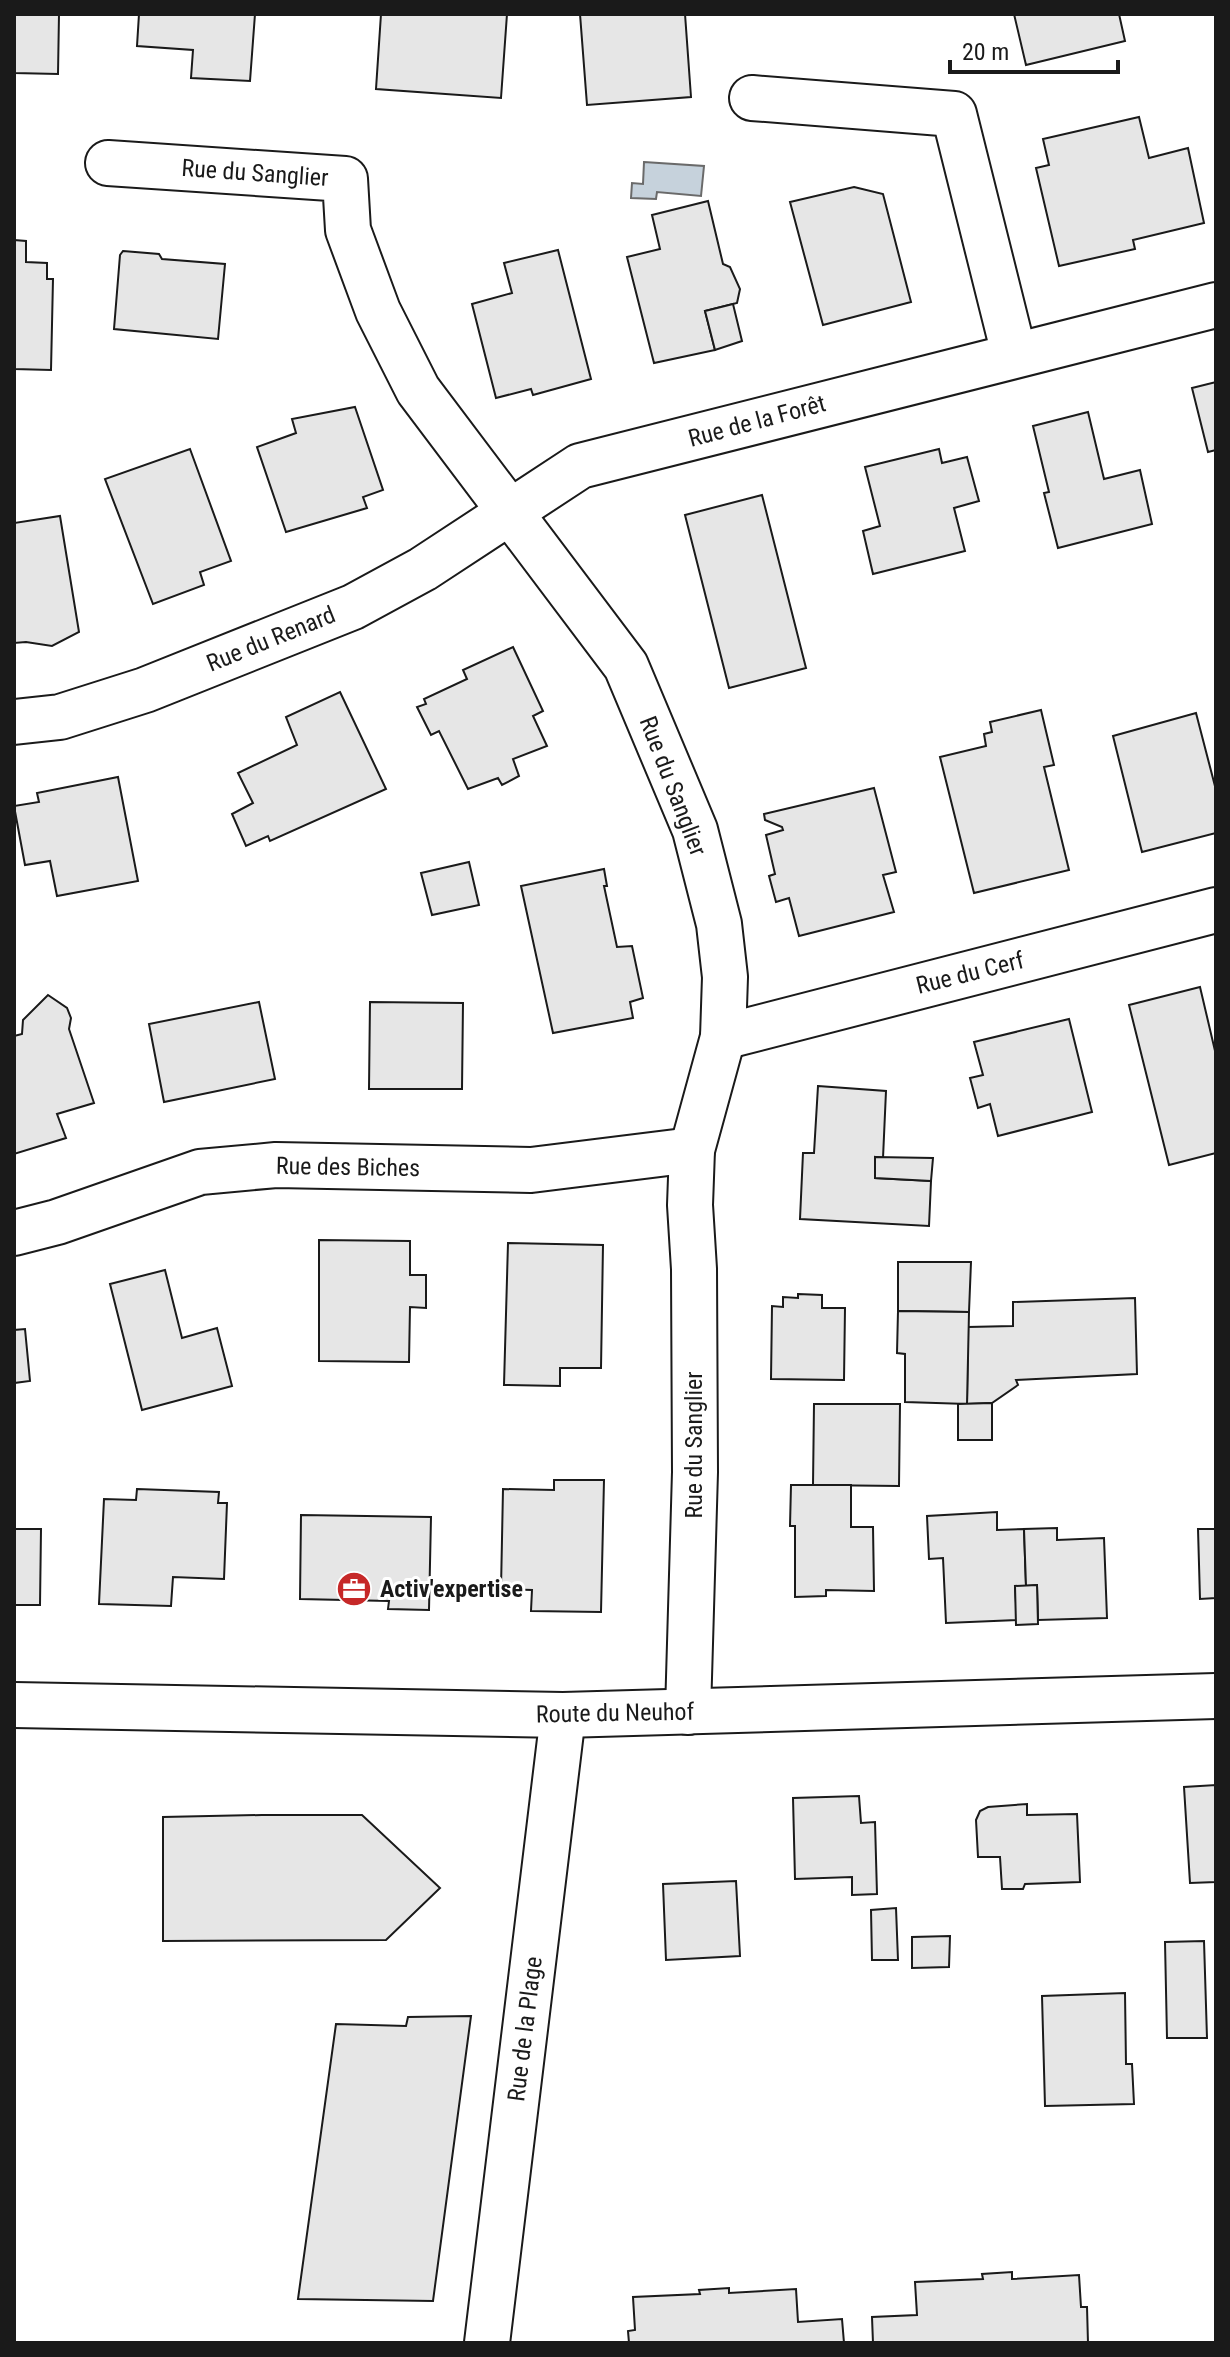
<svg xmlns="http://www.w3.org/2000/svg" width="1230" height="2357" font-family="'Roboto Condensed',sans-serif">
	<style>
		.water { fill: #c6d2dc; stroke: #6a6a6a; stroke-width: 2 }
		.building { fill: #e6e6e6; stroke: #1a1a1a; stroke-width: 2 }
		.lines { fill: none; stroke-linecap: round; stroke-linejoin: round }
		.street-casing { stroke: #1a1a1a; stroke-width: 48 }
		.secondary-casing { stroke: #1a1a1a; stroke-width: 48 }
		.street { stroke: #fff; stroke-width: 44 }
		.secondary { stroke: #fff; stroke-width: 44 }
		.labels { text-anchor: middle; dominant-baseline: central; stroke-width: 6; stroke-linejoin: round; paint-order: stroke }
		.street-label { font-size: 24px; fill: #1a1a1a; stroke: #fff }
		.poi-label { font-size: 24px; font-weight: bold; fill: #1a1a1a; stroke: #fff; text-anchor: start }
	</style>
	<rect width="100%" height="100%" fill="#fff"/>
	<!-- water -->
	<path class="water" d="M 644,162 L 704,166 L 701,196 L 657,192 L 656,199 L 631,198 L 632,183 L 643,184 Z"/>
	<!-- building -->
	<g class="building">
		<path d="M 14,14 L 59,14 L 58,74 L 14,73 Z"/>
		<path d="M 139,14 L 255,14 L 250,81 L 191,78 L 193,50 L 137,46 Z"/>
		<path d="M 381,14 L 507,14 L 501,98 L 376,89 Z"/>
		<path d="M 580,14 L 685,14 L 691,97 L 587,105 Z"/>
		<path d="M 1014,14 L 1119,14 L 1125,41 L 1026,65 Z"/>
		<path d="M 1139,117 L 1149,158 L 1188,148 L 1204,223 L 1133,240 L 1135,249 L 1059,266 L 1036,168 L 1049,165 L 1043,139 Z"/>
		<path d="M 854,187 L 883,194 L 911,302 L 823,325 L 790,202 Z"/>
		<path d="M 708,201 L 723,264 L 730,267 L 740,289 L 737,303 L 705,311 L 715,350 L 654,363 L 627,257 L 660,249 L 652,215 Z"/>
		<path d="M 14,240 L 26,241 L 26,262 L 47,263 L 47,279 L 53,279 L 51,370 L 14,369 Z"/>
		<path d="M 558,250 L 591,379 L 533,395 L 531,389 L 496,398 L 472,304 L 512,293 L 504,263 Z"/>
		<path d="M 123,251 L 159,254 L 162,259 L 225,264 L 218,339 L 114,329 L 120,255 Z"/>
		<path d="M 733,304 L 742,341 L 715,350 L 705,311 Z"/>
		<path d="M 1216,382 L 1216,450 L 1208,452 L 1192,388 Z"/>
		<path d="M 355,407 L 383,490 L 363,497 L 367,508 L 286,532 L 257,447 L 296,433 L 292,419 Z"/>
		<path d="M 1088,412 L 1104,479 L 1140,470 L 1152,524 L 1058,548 L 1044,493 L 1049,492 L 1033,426 Z"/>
		<path d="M 190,449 L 231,561 L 200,572 L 204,585 L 153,604 L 105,479 Z"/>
		<path d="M 939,449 L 942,463 L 967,457 L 979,501 L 954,508 L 965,551 L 873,574 L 863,531 L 880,526 L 865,467 Z"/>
		<path d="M 762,495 L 806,668 L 729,688 L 685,515 Z"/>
		<path d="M 60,516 L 79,632 L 52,646 L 26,642 L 14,643 L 14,523 Z"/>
		<path d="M 513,647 L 543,711 L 533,716 L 547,746 L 513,759 L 519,776 L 502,785 L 498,778 L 468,789 L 439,731 L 431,735 L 417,707 L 426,704 L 424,699 L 467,679 L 463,670 Z"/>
		<path d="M 340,692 L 386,789 L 270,841 L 268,836 L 246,846 L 232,814 L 253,803 L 238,773 L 297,745 L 286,717 Z"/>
		<path d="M 1041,710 L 1054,765 L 1044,767 L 1069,870 L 974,893 L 940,757 L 986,746 L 984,734 L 992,732 L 990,722 Z"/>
		<path d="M 1196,713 L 1216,790 L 1216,833 L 1142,852 L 1113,736 Z"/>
		<path d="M 118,777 L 138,881 L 57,896 L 50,861 L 25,865 L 14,806 L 39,802 L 37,793 Z"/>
		<path d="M 874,788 L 896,872 L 883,875 L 894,912 L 799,936 L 789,898 L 776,902 L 769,876 L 775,874 L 766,835 L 783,830 L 782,827 L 765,820 L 764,814 Z"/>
		<path d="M 469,862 L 479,905 L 432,915 L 421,873 Z"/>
		<path d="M 604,869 L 607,886 L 604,886 L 617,947 L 632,946 L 643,998 L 630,1002 L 633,1018 L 553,1033 L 521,886 Z"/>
		<path d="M 1200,987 L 1216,1055 L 1216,1153 L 1169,1165 L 1129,1005 Z"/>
		<path d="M 48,995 L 67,1008 L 71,1018 L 69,1029 L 94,1103 L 57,1114 L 66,1138 L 14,1154 L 14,1036 L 22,1034 L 23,1020 Z"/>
		<path d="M 259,1002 L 275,1079 L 164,1102 L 149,1024 Z"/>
		<path d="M 370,1002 L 463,1003 L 462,1089 L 369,1089 Z"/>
		<path d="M 1069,1019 L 1092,1112 L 998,1136 L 990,1104 L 978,1108 L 970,1078 L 983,1075 L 974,1042 Z"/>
		<path d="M 818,1086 L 886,1091 L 883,1158 L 875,1157 L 875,1178 L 931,1181 L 929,1226 L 800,1219 L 803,1153 L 814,1153 Z"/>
		<path d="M 875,1157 L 933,1158 L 931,1181 L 875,1178 Z"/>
		<path d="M 319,1240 L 410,1241 L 410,1275 L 426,1275 L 426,1308 L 410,1307 L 409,1362 L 319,1361 Z"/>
		<path d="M 508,1243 L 603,1245 L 601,1368 L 560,1368 L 560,1386 L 504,1385 Z"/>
		<path d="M 898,1262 L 971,1262 L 969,1312 L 898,1311 Z"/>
		<path d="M 165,1270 L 182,1338 L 217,1328 L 232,1386 L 142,1410 L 110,1284 Z"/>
		<path d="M 798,1294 L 822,1295 L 822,1308 L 845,1308 L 844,1380 L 771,1379 L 772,1306 L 783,1307 L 783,1297 L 798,1298 Z"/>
		<path d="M 1135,1298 L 1137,1374 L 1016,1380 L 1018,1385 L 992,1403 L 967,1404 L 968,1327 L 1013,1326 L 1013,1302 Z"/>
		<path d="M 898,1311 L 969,1312 L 967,1404 L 905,1402 L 905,1354 L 897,1353 Z"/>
		<path d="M 25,1329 L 30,1381 L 14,1383 L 14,1330 Z"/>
		<path d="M 992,1403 L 992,1440 L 958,1440 L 958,1404 Z"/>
		<path d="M 814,1404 L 900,1404 L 899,1486 L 813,1485 Z"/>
		<path d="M 554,1480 L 604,1480 L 601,1612 L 531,1611 L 532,1590 L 501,1589 L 503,1489 L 554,1490 Z"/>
		<path d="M 791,1485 L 851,1485 L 851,1527 L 873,1527 L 874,1591 L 826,1590 L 826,1596 L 795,1597 L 795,1526 L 790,1526 Z"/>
		<path d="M 137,1489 L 219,1492 L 218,1503 L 227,1503 L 224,1579 L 173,1577 L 171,1606 L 99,1604 L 104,1499 L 136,1500 Z"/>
		<path d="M 997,1512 L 997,1530 L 1024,1529 L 1026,1586 L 1015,1586 L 1017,1620 L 946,1623 L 943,1558 L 929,1559 L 927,1516 Z"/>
		<path d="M 301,1515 L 431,1517 L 429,1610 L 388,1609 L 389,1601 L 300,1599 Z"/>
		<path d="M 1057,1528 L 1057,1540 L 1104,1538 L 1107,1618 L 1038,1620 L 1037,1585 L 1026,1586 L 1024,1529 Z"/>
		<path d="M 14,1529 L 41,1529 L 40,1605 L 14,1605 Z"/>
		<path d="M 1198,1529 L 1216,1529 L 1216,1598 L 1200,1599 Z"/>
		<path d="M 1037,1585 L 1038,1624 L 1016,1625 L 1015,1586 Z"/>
		<path d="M 1216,1785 L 1216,1882 L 1190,1883 L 1184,1787 Z"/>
		<path d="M 859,1796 L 861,1823 L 875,1822 L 877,1894 L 852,1895 L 852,1877 L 795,1879 L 793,1798 Z"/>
		<path d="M 1027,1804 L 1027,1815 L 1077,1814 L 1080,1882 L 1025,1884 L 1023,1889 L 1002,1889 L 1000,1857 L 978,1857 L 976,1820 L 980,1811 L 988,1807 Z"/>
		<path d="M 262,1815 L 362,1815 L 440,1888 L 386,1940 L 163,1941 L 163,1817 Z"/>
		<path d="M 736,1881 L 740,1956 L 666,1960 L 663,1884 Z"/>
		<path d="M 896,1908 L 898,1960 L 872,1960 L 871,1910 Z"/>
		<path d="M 950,1936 L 949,1967 L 912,1968 L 912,1937 Z"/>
		<path d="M 1204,1941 L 1207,2038 L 1167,2038 L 1165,1942 Z"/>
		<path d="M 1125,1993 L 1126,2064 L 1132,2064 L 1134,2104 L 1045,2106 L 1042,1996 Z"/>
		<path d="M 471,2016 L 433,2301 L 298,2299 L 336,2024 L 406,2026 L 408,2017 Z"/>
		<path d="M 1012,2272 L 1012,2279 L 1079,2275 L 1081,2307 L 1087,2307 L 1088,2343 L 873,2343 L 872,2317 L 917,2315 L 915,2282 L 983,2279 L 982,2274 Z"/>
		<path d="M 729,2288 L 729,2293 L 796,2289 L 798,2322 L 842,2319 L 844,2343 L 629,2343 L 628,2331 L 635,2330 L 633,2297 L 700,2294 L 699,2290 Z"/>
	</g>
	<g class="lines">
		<!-- street casing -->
		<g class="street-casing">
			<g id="street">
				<path d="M 752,98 L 954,114 L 1014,354"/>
				<path d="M 108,163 L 345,179 L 348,230 L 378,311 L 418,390 L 626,666 L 695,830 L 719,924 L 725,977 L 723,1037 L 692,1150 L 690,1205 L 694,1269 L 695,1472 L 688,1712"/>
				<path d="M 14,722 L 60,717 L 145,690 L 353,607 L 423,569 L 580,466 L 1216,305"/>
				<path d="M 723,1037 L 1216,910"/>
				<path d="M 14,1233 L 57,1222 L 200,1172 L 276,1165 L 531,1170 L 692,1150"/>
				<path d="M 487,2343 L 563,1715"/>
			</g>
		</g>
		<!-- secondary casing -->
		<g class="secondary-casing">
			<path id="secondary" d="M 14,1705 L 563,1715 L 1216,1696"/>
		</g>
		<!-- street -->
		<use href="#street" class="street"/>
		<!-- secondary -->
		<use href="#secondary" class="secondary"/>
	</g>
	<!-- icons -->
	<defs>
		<g id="office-disc" transform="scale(1.8)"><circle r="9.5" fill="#c62828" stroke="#fff"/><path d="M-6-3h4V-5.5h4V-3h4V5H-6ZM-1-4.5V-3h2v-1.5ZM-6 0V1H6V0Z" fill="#fff"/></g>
	</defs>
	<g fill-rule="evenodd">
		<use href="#office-disc" x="354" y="1589"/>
	</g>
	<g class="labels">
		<!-- street labels -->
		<g class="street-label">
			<text transform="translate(255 173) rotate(4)">Rue du Sanglier</text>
			<text transform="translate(757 421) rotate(-15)">Rue de la Forêt</text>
			<text transform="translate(271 639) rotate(-22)">Rue du Renard</text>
			<text transform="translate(673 786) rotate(69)">Rue du Sanglier</text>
			<text transform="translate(970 973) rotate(-14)">Rue du Cerf</text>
			<text transform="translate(348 1167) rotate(1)">Rue des Biches</text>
			<text transform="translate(694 1445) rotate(-90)">Rue du Sanglier</text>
			<text transform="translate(615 1713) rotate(-1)">Route du Neuhof</text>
			<text transform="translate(525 2029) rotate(-83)">Rue de la Plage</text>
		</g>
		<!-- poi labels -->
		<g class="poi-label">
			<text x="380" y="1589">Activ'expertise</text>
		</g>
	</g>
	<!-- border -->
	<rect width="1230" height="2357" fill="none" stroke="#1a1a1a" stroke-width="32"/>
	<!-- scale -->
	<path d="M950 60v12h168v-12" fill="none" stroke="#1a1a1a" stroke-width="4"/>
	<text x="962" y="60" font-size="24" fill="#1a1a1a" stroke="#ffffff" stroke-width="6" paint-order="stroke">20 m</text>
</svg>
